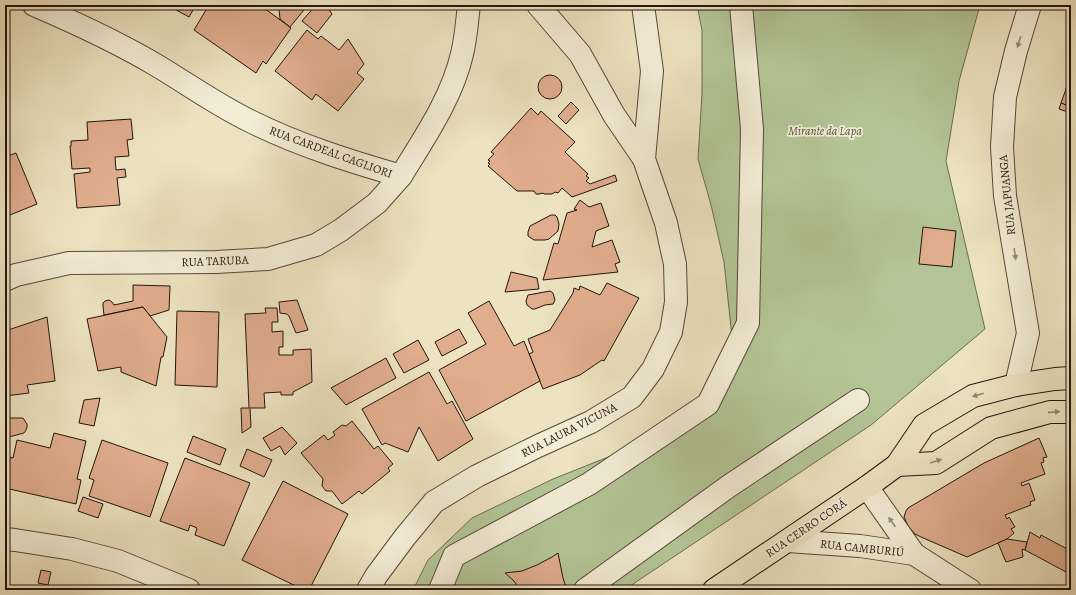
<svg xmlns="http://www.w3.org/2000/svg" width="1076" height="595" font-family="Alegreya,serif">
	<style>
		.green { fill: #b3c596; stroke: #6b6c52 }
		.building { fill: #e0ad8d; stroke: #23140f }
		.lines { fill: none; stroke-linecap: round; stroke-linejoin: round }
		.minor-casing { stroke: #56483b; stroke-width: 24 }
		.major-casing { stroke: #23140f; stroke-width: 24 }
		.minor { stroke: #f3edd6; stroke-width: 22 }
		.major { stroke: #ede3c0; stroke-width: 22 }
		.oneway { fill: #958b7c }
		.oneway2 { fill: #928670 }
		.labels { text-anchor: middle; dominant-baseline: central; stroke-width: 3.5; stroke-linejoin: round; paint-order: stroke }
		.park-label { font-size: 12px; font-style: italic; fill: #55523e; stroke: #f3edd6 }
		.street-label { font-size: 12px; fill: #23140f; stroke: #f3edd6 }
	</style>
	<rect width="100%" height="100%" fill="#ede3c0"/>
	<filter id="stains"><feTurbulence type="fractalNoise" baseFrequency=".005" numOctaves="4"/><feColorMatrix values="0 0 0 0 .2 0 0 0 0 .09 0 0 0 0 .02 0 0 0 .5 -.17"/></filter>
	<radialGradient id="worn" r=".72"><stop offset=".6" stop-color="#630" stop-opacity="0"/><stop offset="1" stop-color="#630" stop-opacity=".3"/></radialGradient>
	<!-- green -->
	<path class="green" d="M 697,5 L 980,5 L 959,81 L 946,161 L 985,329 L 871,425 L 624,590 L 413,590 L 428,560 L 472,518 L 553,479 L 661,436 L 703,392 L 732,337 L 724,262 L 711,205 L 698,159 L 702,93 L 702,30 Z"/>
	<!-- building -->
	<g class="building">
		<path d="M 167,5 L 196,5 L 189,17 Z"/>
		<path d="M 209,5 L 266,5 L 264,8 L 291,28 L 266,64 L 263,61 L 256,73 L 194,30 Z"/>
		<path d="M 282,5 L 308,5 L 290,27 L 280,19 L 279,9 Z"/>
		<path d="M 316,5 L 326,5 L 332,14 L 317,33 L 302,21 Z"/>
		<path d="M 307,30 L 318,39 L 321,36 L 339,50 L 348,39 L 364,64 L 357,73 L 364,79 L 338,111 L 316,94 L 312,100 L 275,71 Z"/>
		<path d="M 1071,75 L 1071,107 L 1061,103 Z"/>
		<circle cx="550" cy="87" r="12"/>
		<path d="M 571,102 L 579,110 L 566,124 L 558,116 Z"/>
		<path d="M 1061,103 L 1071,107 L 1071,113 L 1059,109 Z"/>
		<path d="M 531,108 L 538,115 L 541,111 L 575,142 L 565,152 L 588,174 L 586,176 L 589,178 L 586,181 L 590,184 L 615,175 L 617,181 L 572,197 L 562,188 L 558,193 L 555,192 L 552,194 L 544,194 L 543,193 L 539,194 L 536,194 L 534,191 L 517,191 L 488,166 L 490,164 L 488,163 L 490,161 L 488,160 L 494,154 L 491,152 Z"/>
		<path d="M 131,119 L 133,139 L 127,140 L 129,156 L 115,157 L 116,170 L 125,169 L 126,177 L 117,178 L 120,205 L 77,208 L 74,174 L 90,172 L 90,168 L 72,169 L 70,146 L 71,146 L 71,141 L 88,140 L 87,122 Z"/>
		<path d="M 16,153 L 37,204 L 5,217 L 5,157 Z"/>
		<path d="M 580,200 L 589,207 L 601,203 L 609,226 L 596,231 L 592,247 L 612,240 L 620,262 L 615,264 L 618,272 L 543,280 L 554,243 L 558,244 L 567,213 L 577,210 L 574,209 Z"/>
		<path d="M 551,215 L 555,215 L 557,217 L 559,224 L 558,231 L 549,239 L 545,240 L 534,240 L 528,236 L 528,232 L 530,226 Z"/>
		<path d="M 923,227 L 956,231 L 952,267 L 919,264 Z"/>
		<path d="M 511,272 L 537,278 L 539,289 L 505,292 Z"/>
		<path d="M 607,283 L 639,298 L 604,361 L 602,360 L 580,375 L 543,389 L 529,354 L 533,352 L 528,339 L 550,330 L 573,293 L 574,288 L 579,290 L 580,286 L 600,295 Z"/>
		<path d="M 133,285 L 170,286 L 169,310 L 150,316 L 143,307 L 104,315 L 103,306 L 103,303 L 105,301 L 109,300 L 112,302 L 114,305 L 133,301 Z"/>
		<path d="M 550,291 L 553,293 L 555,300 L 553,304 L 545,305 L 535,309 L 532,309 L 527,305 L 526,301 L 528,295 Z"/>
		<path d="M 297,300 L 308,330 L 296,333 L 289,316 L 287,314 L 280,313 L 279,302 Z"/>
		<path d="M 489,301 L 514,346 L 524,341 L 540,381 L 466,421 L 439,370 L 486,344 L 468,313 Z"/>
		<path d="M 143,307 L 167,337 L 163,357 L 161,357 L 156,386 L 121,372 L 121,367 L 98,371 L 87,319 Z"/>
		<path d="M 265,308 L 277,308 L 278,322 L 272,322 L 272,332 L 283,331 L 283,347 L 279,347 L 279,355 L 293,355 L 293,350 L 311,349 L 312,382 L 293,392 L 293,395 L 281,395 L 281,392 L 264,393 L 265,408 L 250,408 L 251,427 L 242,433 L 241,408 L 249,408 L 245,314 L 266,313 Z"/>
		<path d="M 177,311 L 219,312 L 217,387 L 175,385 Z"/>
		<path d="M 47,317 L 55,381 L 27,385 L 29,393 L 5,396 L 5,331 Z"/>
		<path d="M 459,329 L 467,343 L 442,356 L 435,342 Z"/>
		<path d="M 418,340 L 429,360 L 404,373 L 393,354 Z"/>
		<path d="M 386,358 L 396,378 L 346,405 L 331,388 Z"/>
		<path d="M 429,372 L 447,404 L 452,401 L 473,439 L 438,461 L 419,427 L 408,452 L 385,443 L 382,445 L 362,409 Z"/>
		<path d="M 100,398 L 94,426 L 79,423 L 84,400 Z"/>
		<path d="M 5,418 L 23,418 L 27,424 L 27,427 L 26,430 L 24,433 L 5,438 Z"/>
		<path d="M 352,421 L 374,449 L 378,446 L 393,464 L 388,468 L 390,471 L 362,494 L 359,491 L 342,504 L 332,491 L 326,491 L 322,486 L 323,479 L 301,453 L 324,435 L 328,440 L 335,435 L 333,432 L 342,425 L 346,426 Z"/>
		<path d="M 282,427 L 297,443 L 285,455 L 280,446 L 271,451 L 263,438 Z"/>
		<path d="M 54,433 L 86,441 L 77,479 L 81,480 L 76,504 L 5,488 L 5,456 L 13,458 L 17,440 L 50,448 Z"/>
		<path d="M 193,436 L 226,449 L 220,465 L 187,452 Z"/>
		<path d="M 1039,438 L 1047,457 L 1043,458 L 1044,462 L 1041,463 L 1045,474 L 1021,483 L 1022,486 L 1029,483 L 1035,500 L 1030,502 L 1031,505 L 1005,515 L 1007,519 L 1009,517 L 1015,527 L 1011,529 L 1014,533 L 1007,539 L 967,557 L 921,537 L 915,534 L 908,526 L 904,517 L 906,511 L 908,508 L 984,463 Z"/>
		<path d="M 102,440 L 168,463 L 150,517 L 89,496 L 94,480 L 89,478 Z"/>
		<path d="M 247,449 L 272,460 L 264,477 L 240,466 Z"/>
		<path d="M 185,458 L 250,483 L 224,546 L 195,535 L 197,528 L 190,525 L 188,531 L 160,521 Z"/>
		<path d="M 283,481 L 348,514 L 309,590 L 304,590 L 242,560 Z"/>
		<path d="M 83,497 L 103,504 L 98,518 L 78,511 Z"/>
		<path d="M 1030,532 L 1040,538 L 1041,535 L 1071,551 L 1071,568 L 1068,573 L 1025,550 Z"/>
		<path d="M 1007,539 L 1027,542 L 1025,550 L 1022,549 L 1023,557 L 1006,562 L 998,543 Z"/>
		<path d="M 558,553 L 563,578 L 567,590 L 520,590 L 514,581 L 505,573 L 522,571 L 537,565 L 552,557 Z"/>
		<path d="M 41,570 L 51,572 L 48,585 L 38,583 Z"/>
	</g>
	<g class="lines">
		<!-- minor casing -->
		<g class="minor-casing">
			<g id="minor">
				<path d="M 34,5 C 76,23 117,42 156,65 C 188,84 217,105 250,121 C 298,145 349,161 401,176 C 424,138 452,98 462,54 C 466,38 467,21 469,5"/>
				<path d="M 538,5 L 580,54 L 614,115 L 644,159"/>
				<path d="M 5,280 L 16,275 L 69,263 L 216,262 L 268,259 L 316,245 L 341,230 L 377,203 L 401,176"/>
				<path d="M 1016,385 L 1028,333 L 1005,196 L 1002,147 L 1005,97 L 1016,51 L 1030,5"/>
				<path d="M 867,487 L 914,554 L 970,590"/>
				<path d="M 5,539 L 15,540 L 72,549 L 118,561 L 189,590"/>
				<path d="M 787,541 L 860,546 L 914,554"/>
				<path d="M 368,590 L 376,576 L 405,537 L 434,502 L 477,476 L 538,446 L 591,422 L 632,397 L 653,369 L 671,332 L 676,302 L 675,264 L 666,223 L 644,159 L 652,71 L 643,5"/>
				<path d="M 440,590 L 454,556 L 589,484 L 708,404 L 748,323 L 752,129 L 741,5"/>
				<path d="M 585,590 L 729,486 L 858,400"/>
			</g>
		</g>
		<!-- major casing -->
		<g class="major-casing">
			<g id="major">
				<path d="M 897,465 L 936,463 L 991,428 L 1050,412 L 1071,412"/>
				<path d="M 714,590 L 867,487 L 897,465 L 924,425 L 973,396 L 1016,385 L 1055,379 L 1071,378"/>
			</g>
		</g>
		<!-- minor -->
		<use href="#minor" class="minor"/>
		<!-- major -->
		<use href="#major" class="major"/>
	</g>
	<!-- one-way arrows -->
	<defs><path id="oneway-solid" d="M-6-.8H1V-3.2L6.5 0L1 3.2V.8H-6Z"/></defs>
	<g class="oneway">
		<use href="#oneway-solid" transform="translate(1019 42) rotate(106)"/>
		<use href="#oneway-solid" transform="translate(1015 254) rotate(81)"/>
		<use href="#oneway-solid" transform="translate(892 522) rotate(-125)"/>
	</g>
	<g class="oneway2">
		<use href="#oneway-solid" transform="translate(978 395) rotate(164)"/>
		<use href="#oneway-solid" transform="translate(1054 412) rotate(-4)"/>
		<use href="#oneway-solid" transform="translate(936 461) rotate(-19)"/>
	</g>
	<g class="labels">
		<!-- park labels -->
		<g class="park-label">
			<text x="825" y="131">Mirante da Lapa</text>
		</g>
		<!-- street labels -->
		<g class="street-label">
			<text transform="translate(331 152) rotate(20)">RUA CARDEAL CAGLIORI</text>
			<text transform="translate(1007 195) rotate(-96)">RUA JAPUANGA</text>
			<text transform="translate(215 261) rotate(-2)">RUA TARUBA</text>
			<text transform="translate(569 430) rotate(-27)">RUA LAURA VICUNA</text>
			<text transform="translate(806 528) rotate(-34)">RUA CERRO CORÁ</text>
			<text transform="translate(862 548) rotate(6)">RUA CAMBURIÚ</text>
		</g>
	</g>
	<!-- margin -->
	<rect width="1076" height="595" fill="none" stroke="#ede3c0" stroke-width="20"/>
	<rect x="6" y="6" width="1064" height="583" fill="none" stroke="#23140f" stroke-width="2"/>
	<rect x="10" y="10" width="1056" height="575" fill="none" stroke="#23140f"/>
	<rect width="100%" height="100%" filter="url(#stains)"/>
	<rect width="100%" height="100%" fill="url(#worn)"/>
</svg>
